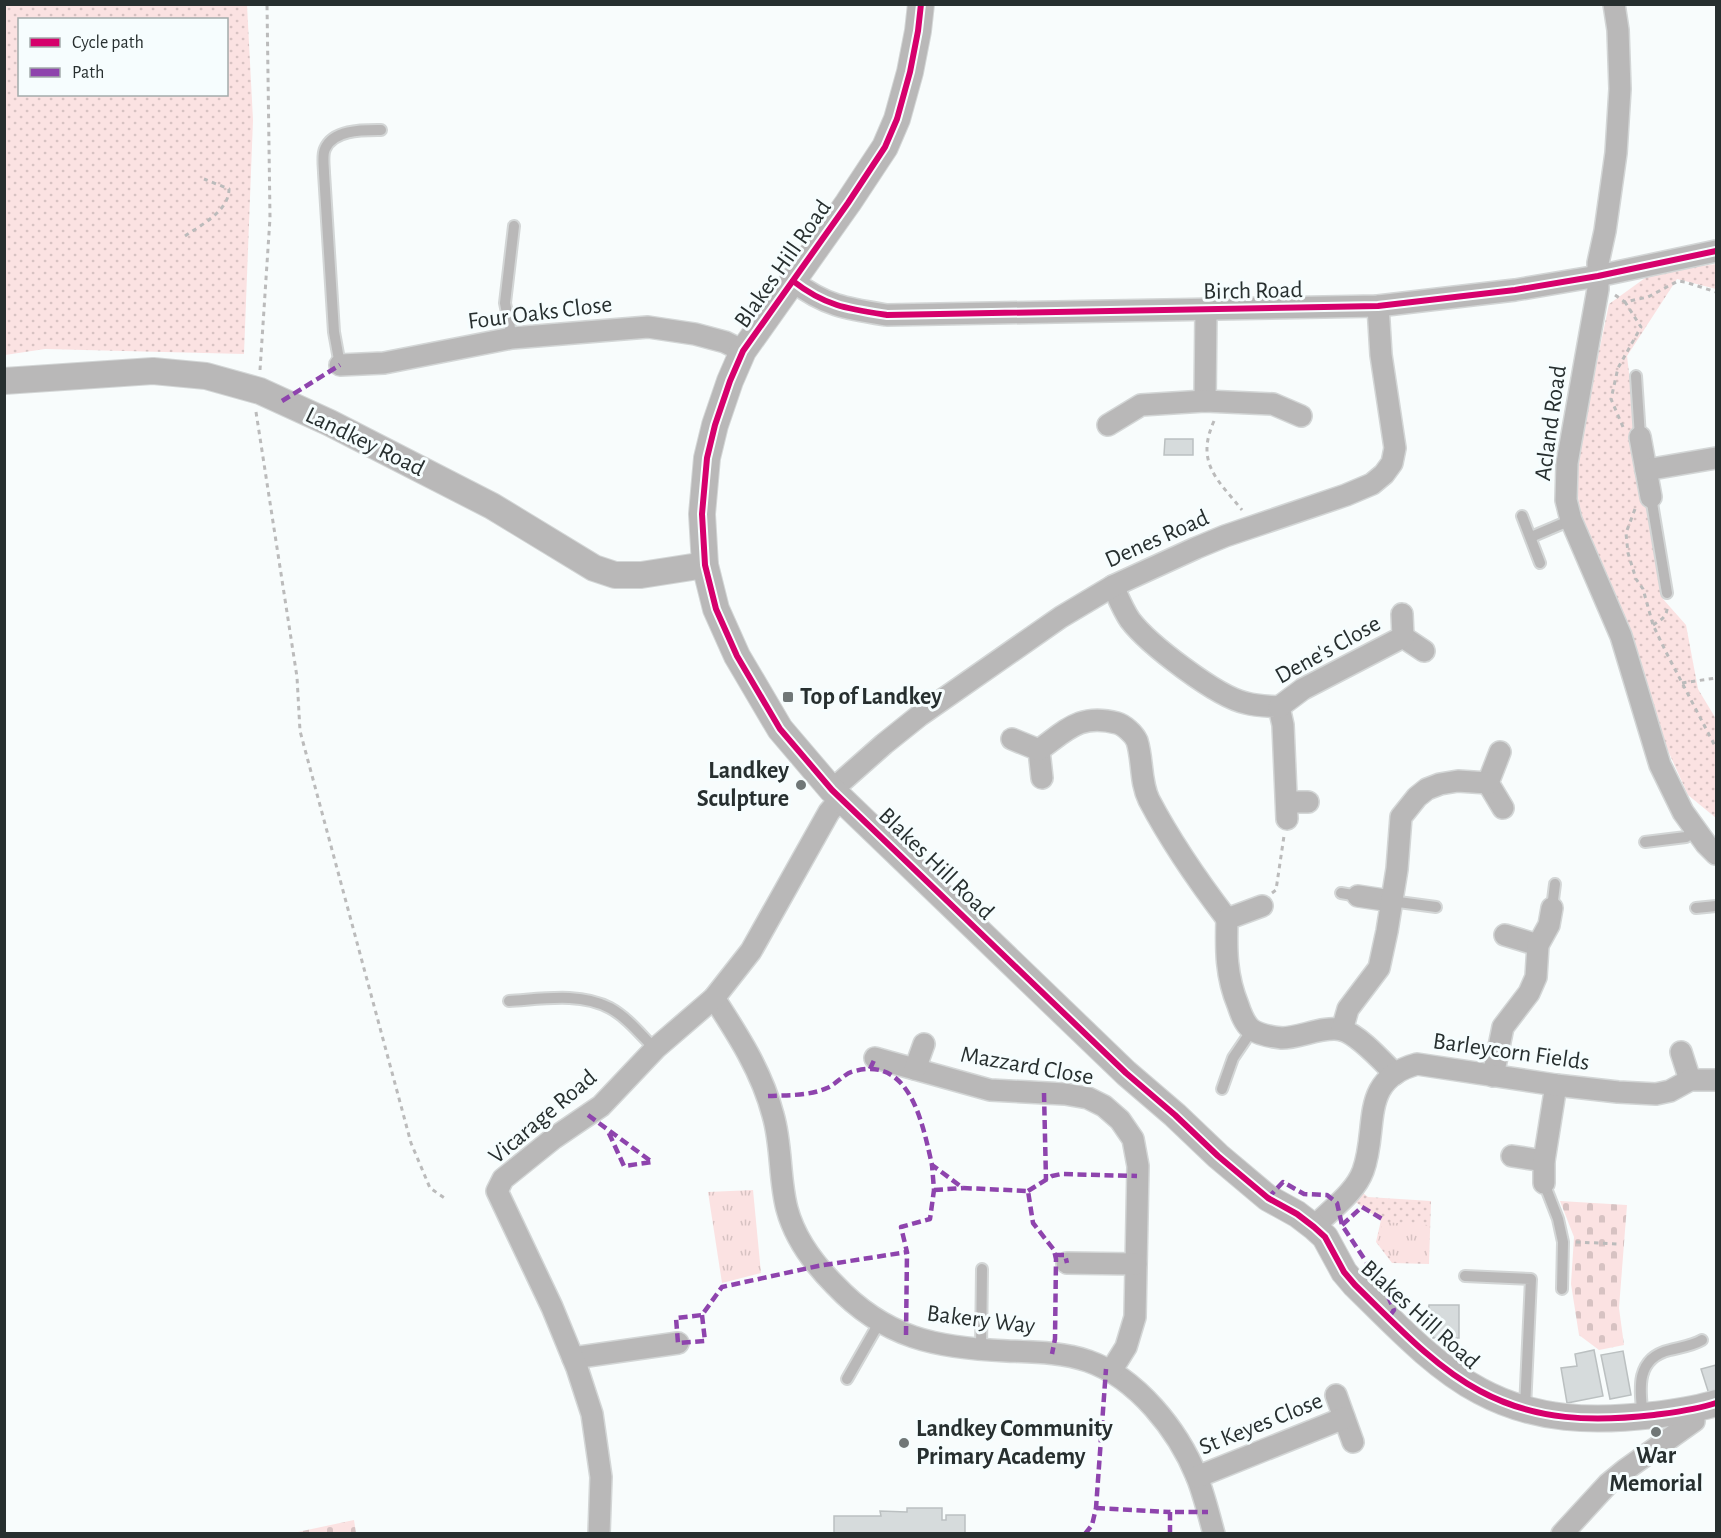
<svg xmlns="http://www.w3.org/2000/svg" width="1721" height="1538" font-family="'Alegreya Sans',sans-serif">
	<style>
		.grass { fill: url(#grass-dots); fill-rule: evenodd }
		.cemetery { fill: url(#cemetery-stones) }
		.park { fill: url(#park-tufts) }
		.building { fill: #d6dbdc; stroke: #bbc0c1; stroke-width: 1.5 }
		.lines { fill: none; stroke-linecap: round; stroke-linejoin: round }
		.service-casing { stroke: #d3d6d6; stroke-width: 14 }
		.minor-casing { stroke: #d3d6d6; stroke-width: 24 }
		.tertiary-casing { stroke: #d3d6d6; stroke-width: 28 }
		.path { stroke: #bbb; stroke-width: 3; stroke-dasharray: 4.5 4.5; stroke-linecap: butt }
		.service { stroke: #b9b8b8; stroke-width: 10 }
		.minor { stroke: #b9b8b8; stroke-width: 21 }
		.tertiary { stroke: #b9b8b8; stroke-width: 26 }
		.quiet { stroke: #8e44ad; stroke-width: 4.5; stroke-dasharray: 9 4.5; stroke-linecap: butt }
		.cycleway-casing { stroke: #f6fdfe; stroke-width: 10 }
		.cycleway { stroke: #d6006c; stroke-width: 6 }
		.poi-dot { fill: #707777; stroke: #f6fdfe; stroke-width: 2 }
		.labels { text-anchor: middle; dominant-baseline: central; stroke-width: 6; stroke-linejoin: round; paint-order: stroke }
		.street-label { font-size: 24px; fill: #272f2f; stroke: #f6fdfe }
		.poi-label { font-size: 24px; font-weight: bold; fill: #272f2f; stroke: #f6fdfe; text-anchor: start }
	</style>
	<defs>
		<pattern id="grass-dots" width="8" height="8" patternUnits="userSpaceOnUse" patternTransform="scale(1.5)"><rect width="8" height="8" fill="#fbe2e2"/><path d="M2 2h.1M6 6h.1" fill="none" stroke="#d7c2c2" stroke-width="1.8" stroke-linecap="round"/></pattern>
		<pattern id="cemetery-stones" width="16" height="16" patternUnits="userSpaceOnUse" patternTransform="scale(1.5)"><rect width="16" height="16" fill="#fbe2e2"/><path d="M2 7V4a2 2 0 0 1 4 0v3zM10 15v-3a2 2 0 0 1 4 0v3z" fill="#d7c2c2"/></pattern>
		<pattern id="park-tufts" width="24" height="20" patternUnits="userSpaceOnUse" patternTransform="scale(1.5)"><rect width="24" height="20" fill="#fbe2e2"/><path d="M3 7l-1-3M5 7V3M7 7l1-3M15 17l-1-3M17 17v-4M19 17l1-3" fill="none" stroke="#d7c2c2"/></pattern>
	</defs>
	<rect width="100%" height="100%" fill="#f8fcfc"/>
	<!-- grass -->
	<g class="grass">
		<path d="M 4,5 L 247,5 L 253,120 L 244,354 L 45,349 L 5,355 ZM 20,20 L 226,20 L 226,94 L 20,94 Z"/>
		<path d="M 1716,264 L 1716,289 L 1677,279 L 1627,356 L 1640,467 L 1663,599 L 1686,625 L 1698,689 L 1716,719 L 1716,818 L 1688,795 L 1665,744 L 1622,616 L 1579,512 L 1576,461 L 1609,304 L 1652,273 Z"/>
		<path d="M 1363,1193 L 1368,1197 L 1431,1201 L 1429,1264 L 1392,1263 L 1376,1242 L 1381,1220 L 1354,1201 Z"/>
	</g>
	<!-- cemetery -->
	<g class="cemetery">
		<path d="M 1560,1201 L 1627,1205 L 1619,1308 L 1624,1345 L 1599,1350 L 1579,1335 L 1571,1284 L 1574,1237 Z"/>
		<path d="M 354,1520 L 356,1533 L 293,1533 Z"/>
	</g>
	<!-- park -->
	<g class="park">
		<path d="M 753,1190 L 761,1273 L 722,1283 L 708,1192 Z"/>
		<path d="M 1383,1222 L 1428,1225 L 1427,1262 L 1393,1261 L 1378,1241 Z"/>
	</g>
	<!-- building -->
	<g class="building">
		<path d="M 1165,439 L 1193,439 L 1193,455 L 1164,455 Z"/>
		<path d="M 1429,1305 L 1459,1305 L 1459,1338 L 1433,1338 L 1433,1316 L 1428,1316 Z"/>
		<path d="M 1594,1350 L 1603,1396 L 1567,1403 L 1561,1368 L 1577,1366 L 1575,1354 Z"/>
		<path d="M 1623,1351 L 1631,1395 L 1610,1399 L 1601,1355 Z"/>
		<path d="M 1716,1365 L 1716,1392 L 1709,1394 L 1701,1369 Z"/>
		<path d="M 907,1508 L 942,1508 L 942,1520 L 946,1520 L 946,1515 L 965,1515 L 965,1534 L 834,1534 L 834,1516 L 881,1516 L 880,1511 L 907,1512 Z"/>
	</g>
	<g class="lines">
		<!-- service casing -->
		<g class="service-casing">
			<g id="service">
				<path d="M 512,338 L 505,303 L 514,226"/>
				<path d="M 340,365 L 334,332 L 324,173 C 324,167 322,155 325,149 C 333,129 364,130 381,130"/>
				<path d="M 1636,376 L 1640,437"/>
				<path d="M 1651,497 L 1667,593"/>
				<path d="M 1522,516 L 1540,563"/>
				<path d="M 1531,537 L 1571,520"/>
				<path d="M 1645,842 L 1686,837 L 1695,830"/>
				<path d="M 1341,893 L 1358,896"/>
				<path d="M 1391,901 L 1436,907"/>
				<path d="M 1552,908 L 1555,884"/>
				<path d="M 1696,908 L 1716,906"/>
				<path d="M 509,1001 C 542,999 580,992 610,1008 C 628,1018 641,1035 655,1049"/>
				<path d="M 1222,1089 L 1233,1058 L 1252,1030"/>
				<path d="M 1544,1183 L 1558,1219 L 1563,1242 L 1562,1289"/>
				<path d="M 1465,1276 L 1531,1279 L 1525,1408"/>
				<path d="M 981,1350 L 982,1269"/>
				<path d="M 847,1379 L 879,1323"/>
				<path d="M 1643,1416 C 1639,1388 1636,1358 1670,1350 C 1681,1347 1692,1346 1702,1340"/>
			</g>
		</g>
		<!-- minor casing -->
		<g class="minor-casing">
			<g id="minor">
				<path d="M 1614,4 L 1618,30 L 1620,89 L 1616,153 L 1605,231 L 1598,263 L 1598,289 L 1567,463 L 1566,500 L 1571,520 L 1621,636 L 1660,765 L 1683,812 L 1706,844 L 1716,854"/>
				<path d="M 793,281 C 825,306 848,309 887,315 L 1378,306 L 1515,290 L 1598,276 L 1716,251"/>
				<path d="M 340,365 L 384,363 L 512,338 L 648,327 L 695,334 L 725,342 L 743,351"/>
				<path d="M 1205,401 L 1206,310"/>
				<path d="M 1108,425 L 1141,405 L 1205,401 L 1273,404 L 1301,416"/>
				<path d="M 1640,437 L 1651,497"/>
				<path d="M 1646,470 L 1716,458"/>
				<path d="M 1113,586 C 1118,597 1123,610 1130,620 C 1148,644 1217,697 1246,703 C 1257,706 1268,706 1279,707 L 1283,725 L 1287,819"/>
				<path d="M 1403,637 L 1424,651"/>
				<path d="M 1279,707 L 1303,689 L 1403,637 L 1402,614"/>
				<path d="M 1012,739 L 1039,750 L 1042,778"/>
				<path d="M 1039,750 C 1067,730 1080,713 1117,723 C 1124,725 1134,734 1137,741 C 1143,760 1140,782 1149,800 C 1171,842 1198,881 1227,919"/>
				<path d="M 1500,752 L 1488,783 L 1503,808"/>
				<path d="M 832,790 L 884,744 L 919,716 L 1061,617 L 1113,586 L 1196,548 L 1225,536 L 1346,495 L 1372,484 L 1384,474 L 1392,463 L 1395,448 L 1381,355 L 1378,306"/>
				<path d="M 1287,802 L 1308,802"/>
				<path d="M 1358,896 L 1391,901"/>
				<path d="M 1262,906 L 1227,919 C 1226,950 1226,976 1238,1005 C 1241,1014 1244,1023 1251,1029 C 1259,1035 1273,1037 1282,1038 C 1300,1038 1325,1025 1342,1030 C 1359,1035 1382,1061 1395,1074"/>
				<path d="M 1505,935 L 1538,945"/>
				<path d="M 714,998 C 738,1035 762,1072 773,1115 C 782,1145 779,1179 787,1209 C 795,1239 814,1264 835,1285 C 885,1338 936,1348 1007,1351 C 1033,1352 1063,1352 1088,1361 C 1137,1378 1178,1430 1197,1477 C 1204,1495 1209,1515 1214,1534"/>
				<path d="M 1342,1030 L 1348,1009 L 1379,968 L 1387,931 L 1397,869 L 1401,817 L 1417,797 L 1427,789 L 1440,784 L 1458,781 L 1488,783"/>
				<path d="M 1681,1052 L 1690,1080"/>
				<path d="M 875,1058 L 990,1090 L 1065,1094 L 1088,1098 L 1104,1106 L 1120,1120 L 1133,1139 L 1138,1166 L 1135,1317 L 1126,1347 L 1111,1371"/>
				<path d="M 915,1069 L 924,1044"/>
				<path d="M 1493,1076 L 1503,1027 L 1529,993 L 1536,977 L 1538,945 L 1549,925 L 1552,908"/>
				<path d="M 1512,1156 L 1544,1161"/>
				<path d="M 1544,1183 L 1544,1161 L 1556,1085"/>
				<path d="M 1314,1227 C 1330,1210 1355,1193 1363,1171 C 1379,1128 1358,1080 1417,1064 L 1556,1085 L 1618,1092 L 1656,1094 L 1670,1091 L 1690,1080 L 1716,1080"/>
				<path d="M 1067,1263 L 1136,1264"/>
				<path d="M 573,1358 L 678,1343"/>
				<path d="M 1336,1395 L 1353,1442"/>
				<path d="M 1197,1477 L 1344,1418"/>
				<path d="M 599,1534 L 601,1477 L 592,1414 L 577,1368 L 552,1307 L 497,1191 L 503,1179 L 554,1138 L 601,1106 L 656,1048 L 714,998 L 751,951 L 829,812 L 841,798"/>
				<path d="M 1562,1534 L 1608,1484 L 1625,1470 L 1694,1421 L 1693,1411"/>
			</g>
		</g>
		<!-- tertiary casing -->
		<g class="tertiary-casing">
			<g id="tertiary">
				<path d="M 921,4 L 918,31 L 910,72 L 897,119 L 885,147 L 848,203 L 743,351 L 730,381 L 715,425 L 707,458 L 702,514 L 705,565 L 716,609 L 737,656 L 780,729 L 832,790 L 1126,1073 L 1175,1115 L 1218,1156 L 1268,1198 L 1297,1214 L 1314,1227 L 1325,1237 L 1344,1272 L 1355,1285 C 1392,1321 1434,1367 1480,1391 C 1536,1421 1593,1422 1654,1415 C 1676,1412 1695,1410 1716,1403"/>
				<path d="M 4,381 L 153,371 L 206,376 L 260,391 L 330,423 L 492,506 L 594,568 L 615,575 L 641,575 L 705,565"/>
			</g>
		</g>
		<!-- path -->
		<g class="path">
			<path d="M 185,236 C 201,225 229,211 229,189 L 204,179"/>
			<path d="M 1615,295 L 1625,302 L 1648,297 L 1678,281 L 1685,282 L 1716,292"/>
			<path d="M 260,370 L 270,218 L 267,4"/>
			<path d="M 256,412 L 297,677 L 300,731 L 411,1143 L 430,1188 L 446,1199"/>
			<path d="M 1214,421 C 1195,463 1218,480 1242,510"/>
			<path d="M 1623,427 L 1611,399 L 1618,368 L 1641,327 L 1625,302"/>
			<path d="M 1635,509 L 1626,533 L 1628,553 L 1636,579 L 1643,589 L 1653,625 L 1666,652 L 1716,748"/>
			<path d="M 1653,625 C 1661,620 1668,616 1667,606"/>
			<path d="M 1682,683 L 1716,678"/>
			<path d="M 1272,893 L 1276,890 L 1284,836"/>
			<path d="M 1576,1242 L 1619,1244"/>
		</g>
		<!-- service -->
		<use href="#service" class="service"/>
		<!-- minor -->
		<use href="#minor" class="minor"/>
		<!-- tertiary -->
		<use href="#tertiary" class="tertiary"/>
		<!-- quiet -->
		<g class="quiet">
			<path d="M 282,401 L 340,365"/>
			<path d="M 870,1069 L 875,1058"/>
			<path d="M 1044,1093 L 1046,1180"/>
			<path d="M 768,1096 C 787,1095 810,1096 827,1088 C 837,1084 844,1073 855,1071 C 911,1056 923,1126 932,1165 L 963,1188 L 1028,1191 L 1033,1223 L 1054,1250 L 1056,1259 L 1055,1339 L 1052,1354"/>
			<path d="M 588,1115 L 652,1162 L 624,1166 L 607,1129"/>
			<path d="M 934,1190 L 963,1188"/>
			<path d="M 1028,1191 L 1052,1176 L 1061,1174 L 1137,1176"/>
			<path d="M 1268,1198 L 1283,1182 L 1304,1194 L 1327,1195 L 1337,1203 L 1342,1225 L 1386,1292 L 1394,1310 L 1389,1317"/>
			<path d="M 1342,1225 L 1362,1207 L 1384,1220"/>
			<path d="M 1055,1255 L 1065,1255 L 1067,1263"/>
			<path d="M 702,1315 L 705,1341 L 678,1343 L 676,1318 L 702,1315 L 722,1287 L 818,1266 L 907,1252 L 901,1227 L 930,1219 L 934,1190 L 932,1165"/>
			<path d="M 906,1335 L 907,1252"/>
			<path d="M 1096,1508 L 1170,1512"/>
			<path d="M 1085,1534 L 1092,1525 L 1096,1508 L 1106,1369"/>
			<path d="M 1170,1534 L 1170,1512 L 1208,1512"/>
		</g>
		<!-- cycleway casing -->
		<g class="cycleway-casing">
			<g id="cycleway">
				<path d="M 921,4 L 918,31 L 910,72 L 897,119 L 885,147 L 848,203 L 743,351 L 730,381 L 715,425 L 707,458 L 702,514 L 705,565 L 716,609 L 737,656 L 780,729 L 832,790 L 1126,1073 L 1175,1115 L 1218,1156 L 1268,1198 L 1297,1214 L 1314,1227 L 1325,1237 L 1344,1272 L 1355,1285 C 1392,1321 1434,1367 1480,1391 C 1536,1421 1593,1422 1654,1415 C 1676,1412 1695,1410 1716,1403"/>
				<path d="M 793,281 C 825,306 848,309 887,315 L 1378,306 L 1515,290 L 1598,276 L 1716,251"/>
			</g>
		</g>
		<!-- cycleway -->
		<use href="#cycleway" class="cycleway"/>
	</g>
	<!-- markers -->
	<g class="poi-dot">
		<rect x="782" y="691" width="12" height="12" rx="3"/>
		<circle cx="801" cy="785" r="6"/>
		<circle cx="1656" cy="1432" r="6"/>
		<circle cx="904" cy="1443" r="6"/>
	</g>
	<g class="labels">
		<!-- street labels -->
		<g class="street-label">
			<text transform="translate(783 264) rotate(-55)">Blakes Hill Road</text>
			<text transform="translate(1253 291) rotate(-1)">Birch Road</text>
			<text transform="translate(540 313) rotate(-7)">Four Oaks Close</text>
			<text transform="translate(1551 423) rotate(-82)">Acland Road</text>
			<text transform="translate(365 442) rotate(26)">Landkey Road</text>
			<text transform="translate(1157 539) rotate(-24)">Denes Road</text>
			<text transform="translate(1328 650) rotate(-29)">Dene's Close</text>
			<text transform="translate(936 864) rotate(44)">Blakes Hill Road</text>
			<text transform="translate(1511 1052) rotate(8)">Barleycorn Fields</text>
			<text transform="translate(1027 1066) rotate(10)">Mazzard Close</text>
			<text transform="translate(543 1117) rotate(-40)">Vicarage Road</text>
			<text transform="translate(1420 1315) rotate(42)">Blakes Hill Road</text>
			<text transform="translate(981 1320) rotate(7)">Bakery Way</text>
			<text transform="translate(1261 1424) rotate(-22)">St Keyes Close</text>
		</g>
		<!-- poi labels -->
		<g class="poi-label">
			<text x="800" y="697">Top of Landkey</text>
			<text x="789" y="771" text-anchor="end">Landkey<tspan x="789" dy="28">Sculpture</tspan></text>
			<text x="916" y="1429">Landkey Community<tspan x="916" dy="28">Primary Academy</tspan></text>
			<text x="1656" y="1456" text-anchor="middle">War<tspan x="1656" dy="28">Memorial</tspan></text>
		</g>
	</g>
	<!-- border -->
	<rect width="1721" height="1538" fill="none" stroke="#272f2f" stroke-width="12"/>
	<!-- legend -->
	<rect x="18" y="18" width="210" height="78" fill="#f6fdfe" stroke="#a3abab" stroke-width="1.5"/>
	<rect x="30" y="38" width="30" height="9" fill="#d6006c" stroke="#a3abab" stroke-width="1.5"/>
	<text x="72" y="48" font-size="18" fill="#272f2f">Cycle path</text>
	<rect x="30" y="68" width="30" height="9" fill="#8e44ad" stroke="#a3abab" stroke-width="1.5"/>
	<text x="72" y="78" font-size="18" fill="#272f2f">Path</text>
</svg>
